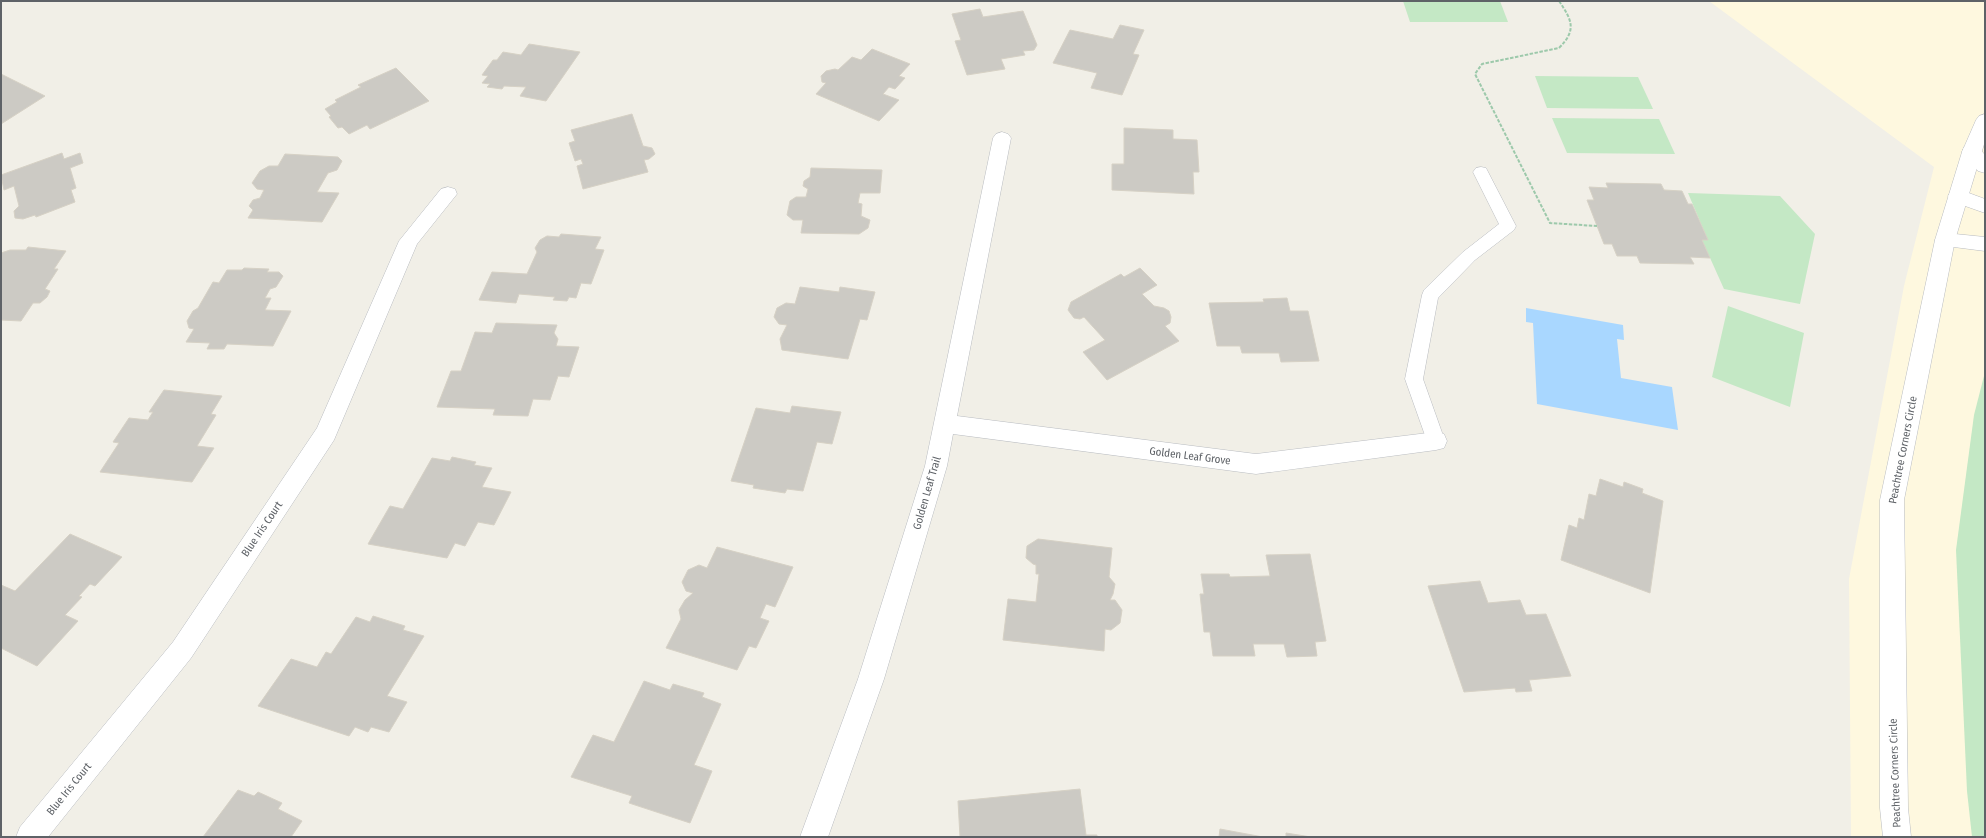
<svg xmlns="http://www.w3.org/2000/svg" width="1986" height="838" font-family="'Fira Sans Condensed',sans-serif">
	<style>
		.commercial { fill: #fef8df }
		.green { fill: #c4e8c5 }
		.water { fill: #a9d7ff }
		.building { fill: #cccac4; stroke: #d6d1c5 }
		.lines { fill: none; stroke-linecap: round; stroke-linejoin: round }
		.service-casing { stroke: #b9bcc1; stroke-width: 1 }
		.minor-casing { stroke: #b9bcc1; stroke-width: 1 }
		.tertiary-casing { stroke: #b9bcc1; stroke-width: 1 }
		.path { stroke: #9dc9ab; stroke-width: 2; stroke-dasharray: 3.5 1.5; stroke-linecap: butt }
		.service { fill: #fff; fill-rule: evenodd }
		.minor { fill: #fff; fill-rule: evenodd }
		.tertiary { fill: #fff; fill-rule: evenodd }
		.labels { text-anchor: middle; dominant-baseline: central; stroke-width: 3; stroke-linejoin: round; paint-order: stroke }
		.street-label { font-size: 11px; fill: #5e6267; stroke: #fff }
	</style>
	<rect width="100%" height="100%" fill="#f1efe7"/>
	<!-- commercial -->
	<path class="commercial" d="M 1709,1 L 1985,1 L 1985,837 L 1851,837 L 1849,579 L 1904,286 L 1934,167 Z"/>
	<!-- green -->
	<g class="green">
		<path d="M 1403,1 L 1500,1 L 1508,22 L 1410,22 Z"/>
		<path d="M 1535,76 L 1638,77 L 1653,109 L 1547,108 Z"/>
		<path d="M 1552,118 L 1659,119 L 1675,154 L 1567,153 Z"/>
		<path d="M 1688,193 L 1780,196 L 1815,234 L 1800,304 L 1724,289 L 1702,240 L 1708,240 Z"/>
		<path d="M 1728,306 L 1804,333 L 1790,407 L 1712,377 Z"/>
		<path d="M 1985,372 L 1985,837 L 1972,837 L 1967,791 L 1956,550 L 1974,415 Z"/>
	</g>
	<!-- water -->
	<path class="water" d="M 1526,308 L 1623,325 L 1624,340 L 1617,339 L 1621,378 L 1672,387 L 1678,430 L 1537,404 L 1533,323 L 1526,322 Z"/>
	<!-- building -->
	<g class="building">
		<path d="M 980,9 L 983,17 L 1023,11 L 1037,45 L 1034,50 L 1023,51 L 1025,55 L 1001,59 L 1005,69 L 967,75 L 955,41 L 961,40 L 952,14 Z"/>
		<path d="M 1120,25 L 1144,30 L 1133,54 L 1139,55 L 1122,95 L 1091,88 L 1097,73 L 1053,63 L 1070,30 L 1113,39 Z"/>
		<path d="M 529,44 L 580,52 L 546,101 L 520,96 L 526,87 L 504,86 L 502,89 L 487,87 L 490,84 L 482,83 L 488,76 L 482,75 L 493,60 L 497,60 L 503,52 L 521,55 Z"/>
		<path d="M 872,49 L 910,64 L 899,76 L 905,78 L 895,89 L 889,87 L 883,94 L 899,100 L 879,121 L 816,94 L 826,83 L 822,82 L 821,76 L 826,71 L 835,69 L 838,70 L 852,57 L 861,60 Z"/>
		<path d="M 396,68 L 429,101 L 370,129 L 367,125 L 349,134 L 342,127 L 338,128 L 329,117 L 331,116 L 325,109 L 337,102 L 335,100 L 361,87 L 358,85 Z"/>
		<path d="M 1,74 L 45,96 L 1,124 Z"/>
		<path d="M 632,114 L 643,146 L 652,148 L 655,154 L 649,159 L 644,160 L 648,172 L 583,189 L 577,166 L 583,164 L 581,159 L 575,161 L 569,143 L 575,141 L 571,130 Z"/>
		<path d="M 1124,128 L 1173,130 L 1173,139 L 1197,140 L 1199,172 L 1193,172 L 1194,194 L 1112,190 L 1112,164 L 1124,164 Z"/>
		<path d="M 62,153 L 64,159 L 80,153 L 83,163 L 70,168 L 76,188 L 71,190 L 75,202 L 36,217 L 35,215 L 23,219 L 15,218 L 14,211 L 19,206 L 14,186 L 4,190 L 1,175 Z"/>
		<path d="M 285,154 L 338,157 L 342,161 L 337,170 L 328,173 L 317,192 L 339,193 L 322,222 L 248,218 L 253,210 L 249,206 L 253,200 L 260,198 L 264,190 L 257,189 L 252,183 L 260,171 L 269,166 L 278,166 Z"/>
		<path d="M 811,168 L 882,170 L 880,193 L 860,193 L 858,203 L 862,204 L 861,216 L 870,220 L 868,228 L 859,234 L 801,233 L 803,220 L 793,220 L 787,215 L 790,201 L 796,197 L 806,197 L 808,189 L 803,186 L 804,181 L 810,177 Z"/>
		<path d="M 1606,183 L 1661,184 L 1664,190 L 1682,191 L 1688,204 L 1692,204 L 1708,240 L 1702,240 L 1710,258 L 1690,257 L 1694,264 L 1640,263 L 1637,256 L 1617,256 L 1612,244 L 1604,244 L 1587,200 L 1594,200 L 1589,187 L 1608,188 Z"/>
		<path d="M 561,234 L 601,237 L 595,249 L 604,250 L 591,284 L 581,283 L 576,298 L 569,297 L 567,301 L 553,300 L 555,297 L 519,294 L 516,303 L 479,300 L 492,272 L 527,274 L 537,252 L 535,248 L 540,240 L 547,236 L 559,237 Z"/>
		<path d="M 28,247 L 66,251 L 54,269 L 58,269 L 45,289 L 50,291 L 47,297 L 40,303 L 33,303 L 21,321 L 1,320 L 1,253 L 10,250 L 26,250 Z"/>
		<path d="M 244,268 L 269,269 L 267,272 L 279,272 L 283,276 L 276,287 L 270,289 L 265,298 L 271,298 L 265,310 L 291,311 L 273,346 L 227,344 L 224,349 L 207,349 L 210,343 L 186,342 L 194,329 L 189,328 L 187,321 L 193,311 L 198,308 L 213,282 L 219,283 L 227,270 L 242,270 Z"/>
		<path d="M 1140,268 L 1157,285 L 1142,294 L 1154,306 L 1164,308 L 1169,311 L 1171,317 L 1170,323 L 1165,326 L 1179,341 L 1107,380 L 1083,352 L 1105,340 L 1084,317 L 1080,319 L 1074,318 L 1068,310 L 1071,302 L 1121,274 L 1124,277 Z"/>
		<path d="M 800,287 L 839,292 L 840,287 L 875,292 L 867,320 L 860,319 L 848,359 L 782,350 L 780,339 L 787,325 L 779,324 L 774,317 L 777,308 L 786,303 L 795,304 Z"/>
		<path d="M 1287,298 L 1290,311 L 1308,311 L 1319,361 L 1281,362 L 1279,353 L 1242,353 L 1240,346 L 1217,346 L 1209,303 L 1264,302 L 1263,299 Z"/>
		<path d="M 496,323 L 557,325 L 554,333 L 558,339 L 556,346 L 579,347 L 569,377 L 558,376 L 550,400 L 533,399 L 528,416 L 493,415 L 495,409 L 437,407 L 451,371 L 461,371 L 475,332 L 492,333 Z"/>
		<path d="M 164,390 L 222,396 L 211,414 L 216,415 L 197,446 L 214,448 L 192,482 L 100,472 L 119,443 L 113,442 L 129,418 L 148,420 L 153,412 L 149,412 Z"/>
		<path d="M 792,406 L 841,412 L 832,444 L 817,442 L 803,491 L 787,489 L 785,493 L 753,488 L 754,485 L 731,481 L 756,408 L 790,413 Z"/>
		<path d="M 452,457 L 476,462 L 474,465 L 492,468 L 482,487 L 511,492 L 494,525 L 478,522 L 465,546 L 455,543 L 447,558 L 368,544 L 390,506 L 403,509 L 432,458 L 450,461 Z"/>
		<path d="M 1600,479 L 1623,487 L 1624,482 L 1643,489 L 1642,493 L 1663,501 L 1650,593 L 1561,560 L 1569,525 L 1577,528 L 1579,518 L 1584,520 L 1589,494 L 1596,496 Z"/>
		<path d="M 70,534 L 122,557 L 95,586 L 90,584 L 79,596 L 82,597 L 65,615 L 78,621 L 37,666 L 1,648 L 1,585 L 15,591 Z"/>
		<path d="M 1038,539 L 1112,548 L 1109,577 L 1115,584 L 1113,594 L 1110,600 L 1115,600 L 1122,610 L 1120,623 L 1111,630 L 1105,629 L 1104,651 L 1003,640 L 1008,599 L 1036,602 L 1039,574 L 1036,574 L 1036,565 L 1033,564 L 1026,558 L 1027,546 Z"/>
		<path d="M 717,547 L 793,567 L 775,607 L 766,604 L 760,618 L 769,621 L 756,648 L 749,646 L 737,670 L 666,648 L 681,619 L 679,610 L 685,600 L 693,593 L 686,591 L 682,582 L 688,570 L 699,565 L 707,568 Z"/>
		<path d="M 1310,554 L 1326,641 L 1315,642 L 1317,656 L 1287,657 L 1284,644 L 1253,644 L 1255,656 L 1213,656 L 1210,632 L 1204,632 L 1200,594 L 1204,594 L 1201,574 L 1229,574 L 1230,577 L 1270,576 L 1266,555 Z"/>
		<path d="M 1480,581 L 1488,603 L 1520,600 L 1526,615 L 1546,614 L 1571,676 L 1529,680 L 1532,691 L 1516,692 L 1515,688 L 1464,692 L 1428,586 Z"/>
		<path d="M 373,616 L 405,626 L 403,630 L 424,636 L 387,696 L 407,702 L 389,732 L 371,727 L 368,732 L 355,727 L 349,736 L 258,706 L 291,659 L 317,667 L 326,652 L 331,654 L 356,617 L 370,622 Z"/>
		<path d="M 644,681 L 670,690 L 673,684 L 704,693 L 702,697 L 721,704 L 694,765 L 712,771 L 690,823 L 629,803 L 632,796 L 571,777 L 593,735 L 614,742 Z"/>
		<path d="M 1080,789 L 1086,835 L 1097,835 L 1097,837 L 960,837 L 958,801 Z"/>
		<path d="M 238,790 L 254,796 L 258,792 L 282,803 L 278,809 L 302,821 L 291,837 L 203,837 Z"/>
		<path d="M 1220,829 L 1263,837 L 1219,837 Z"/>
		<path d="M 1286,833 L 1311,837 L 1286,837 Z"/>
	</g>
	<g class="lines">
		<!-- service casing -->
		<g class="service-casing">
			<path id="service" d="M 1481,167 L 1486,168 L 1516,226 L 1514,230 L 1475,260 L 1438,298 L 1423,379 L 1445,441 L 1442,446 L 1436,449 L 1430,446 L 1427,441 L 1405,379 L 1422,295 L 1424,290 L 1463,252 L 1499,224 L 1473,172 L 1476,168 Z"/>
		</g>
		<!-- minor casing -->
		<g class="minor-casing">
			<g id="minor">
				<path d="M 1002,132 L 1008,134 L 1011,138 L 957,416 L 1256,454 L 1436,432 L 1444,434 L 1447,441 L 1444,448 L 1436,450 L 1256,474 L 953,434 L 947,466 L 884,679 L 828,837 L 800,837 L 858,679 L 925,466 L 993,138 L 996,134 Z"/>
				<path d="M 1971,146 L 1978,147 L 1985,155 L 1985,173 L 1978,171 L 1962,152 L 1964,147 Z"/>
				<path d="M 448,187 L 455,189 L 457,194 L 417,244 L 334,440 L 191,658 L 48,837 L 16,837 L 20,827 L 173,642 L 317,428 L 399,241 L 441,189 Z"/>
				<path d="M 1958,189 L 1985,199 L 1985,213 L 1951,201 L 1948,196 L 1951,191 Z"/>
				<path d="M 1945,233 L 1985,237 L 1985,251 L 1938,245 L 1935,240 L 1938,235 Z"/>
			</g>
		</g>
		<!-- tertiary casing -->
		<g class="tertiary-casing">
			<path id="tertiary" d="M 1985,114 L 1985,141 L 1955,240 L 1904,500 L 1908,808 L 1911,837 L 1883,837 L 1880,808 L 1880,500 L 1935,240 L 1962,152 L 1976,120 L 1979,116 Z"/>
		</g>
		<!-- path -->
		<path class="path" d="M 1559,1 C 1572,20 1577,30 1559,48 L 1482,64 L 1475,74 L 1550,223 L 1597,226"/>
		<!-- service -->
		<use href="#service" class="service"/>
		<!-- minor -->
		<use href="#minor" class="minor"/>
		<!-- tertiary -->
		<use href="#tertiary" class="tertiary"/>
	</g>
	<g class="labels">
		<!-- street labels -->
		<g class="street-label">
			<text transform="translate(1903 450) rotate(-79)">Peachtree Corners Circle</text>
			<text transform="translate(1190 456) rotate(7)">Golden Leaf Grove</text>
			<text transform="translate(927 493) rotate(-74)">Golden Leaf Trail</text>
			<text transform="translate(262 529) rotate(-56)">Blue Iris Court</text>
			<text transform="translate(1895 773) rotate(-92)">Peachtree Corners Circle</text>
			<text transform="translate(69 789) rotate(-51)">Blue Iris Court</text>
		</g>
	</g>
	<!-- border -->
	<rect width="1986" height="838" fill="none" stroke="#5e6267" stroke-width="4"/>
</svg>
